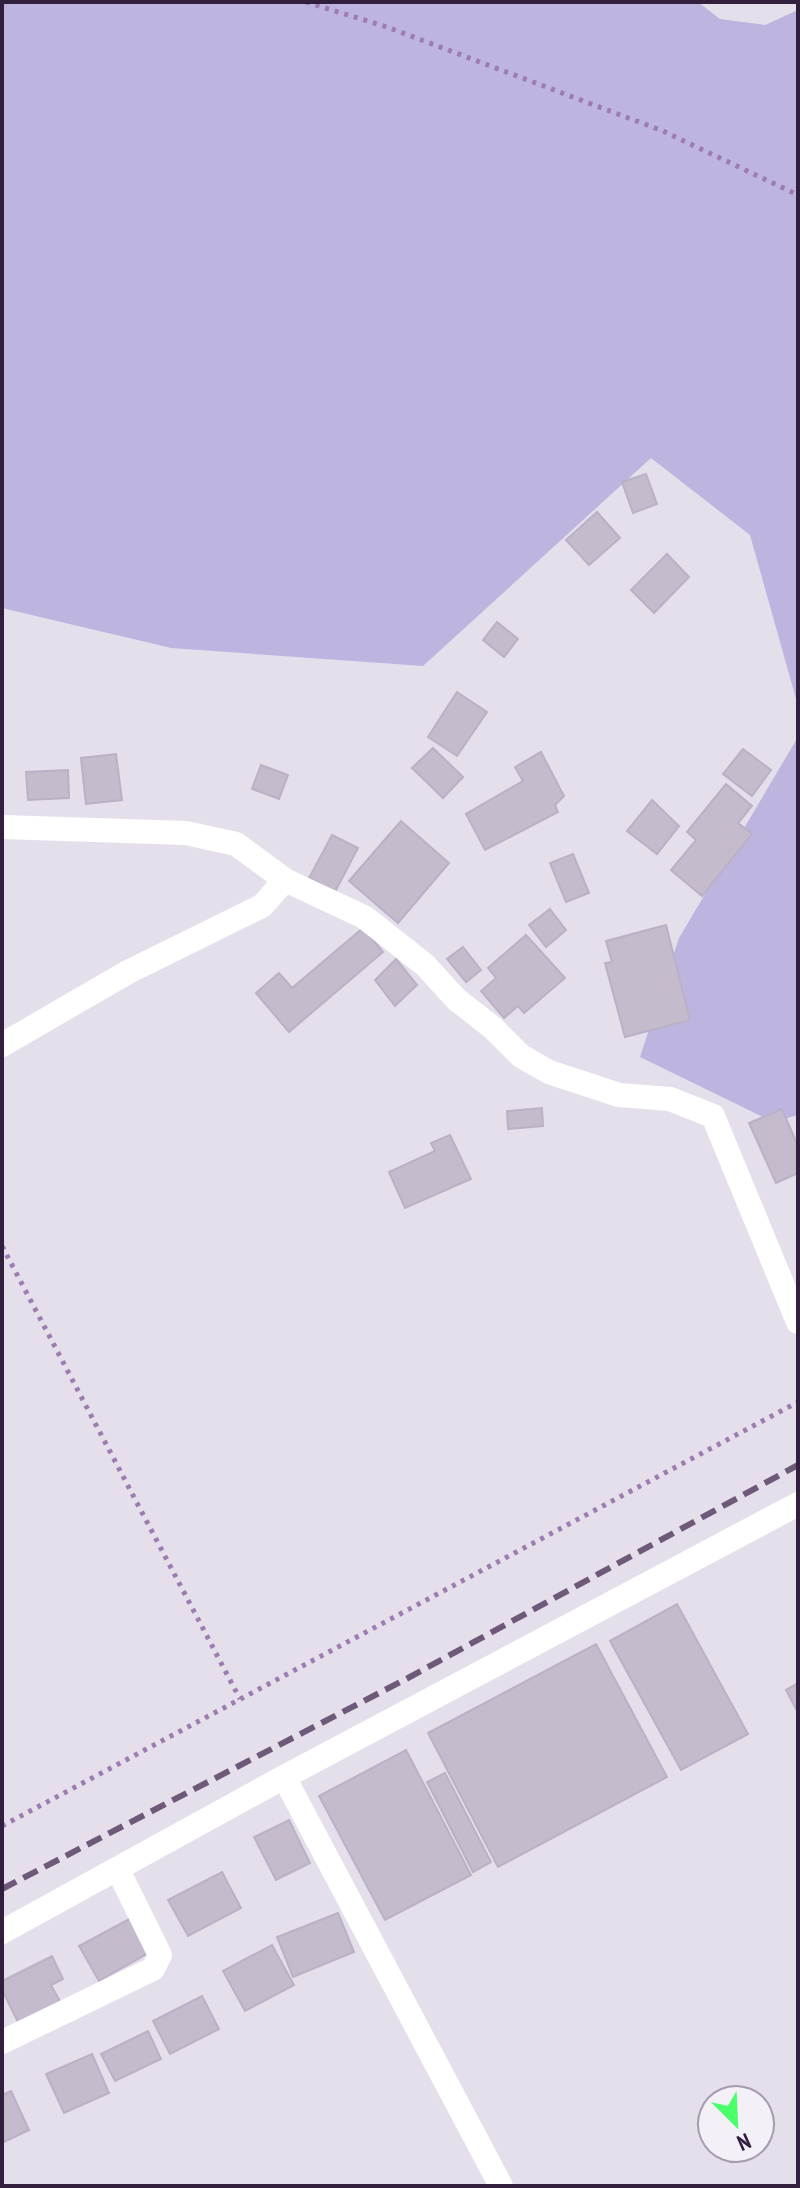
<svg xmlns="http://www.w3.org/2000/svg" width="800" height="2188" font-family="'PT Sans Narrow',sans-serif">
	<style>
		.green { fill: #bdb5df }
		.building { fill: #c4bbcd; stroke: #bbb1c6; stroke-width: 2 }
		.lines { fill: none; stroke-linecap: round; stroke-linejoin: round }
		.path { stroke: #9d7cb2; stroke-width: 5; stroke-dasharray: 4 6; stroke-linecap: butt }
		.minor { stroke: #fff; stroke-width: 24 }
		.rail { stroke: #6e5979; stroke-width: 6; stroke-dasharray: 16 8; stroke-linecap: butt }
	</style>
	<rect width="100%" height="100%" fill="#e5dfec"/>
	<!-- green -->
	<g class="green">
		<path d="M 2,2 L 698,2 L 720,19 L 765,25 L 798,10 L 798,706 L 750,535 L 651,458 L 423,666 L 171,648 L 2,608 Z"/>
		<path d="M 798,737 L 798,1115 L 773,1122 L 640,1057 L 679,938 Z"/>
	</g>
	<!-- building -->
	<g class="building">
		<path d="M 646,474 L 657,504 L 633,513 L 622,482 Z"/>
		<path d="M 597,512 L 620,538 L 589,565 L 566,540 Z"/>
		<path d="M 667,554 L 689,577 L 654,613 L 631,590 Z"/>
		<path d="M 497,622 L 518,639 L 504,657 L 483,640 Z"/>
		<path d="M 457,692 L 487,712 L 457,756 L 428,737 Z"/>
		<path d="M 433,748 L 463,777 L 443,798 L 412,768 Z"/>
		<path d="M 743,749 L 771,770 L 752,796 L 723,774 Z"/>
		<path d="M 541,752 L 564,796 L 555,805 L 558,812 L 485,850 L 466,814 L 523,781 L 515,767 Z"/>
		<path d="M 116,754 L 122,800 L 86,804 L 81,758 Z"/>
		<path d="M 261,765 L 288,775 L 279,799 L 252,789 Z"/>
		<path d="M 68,770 L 69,798 L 28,800 L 26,772 Z"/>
		<path d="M 726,784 L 752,806 L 738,823 L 752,834 L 702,896 L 671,870 L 696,840 L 687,832 Z"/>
		<path d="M 652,800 L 679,826 L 657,854 L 627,831 Z"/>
		<path d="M 401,821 L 449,863 L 398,923 L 349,881 Z"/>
		<path d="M 332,835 L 358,848 L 335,892 L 309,878 Z"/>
		<path d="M 573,854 L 589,893 L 566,902 L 550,863 Z"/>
		<path d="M 550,909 L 566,930 L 546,947 L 529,925 Z"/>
		<path d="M 666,925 L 690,1020 L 625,1037 L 605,963 L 612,962 L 606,941 Z"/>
		<path d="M 363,928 L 383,952 L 289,1032 L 256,993 L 279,973 L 292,988 Z"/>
		<path d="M 526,935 L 565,978 L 524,1013 L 518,1006 L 504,1018 L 481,991 L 496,978 L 488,968 Z"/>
		<path d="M 463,947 L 481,970 L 466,982 L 447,959 Z"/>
		<path d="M 396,959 L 417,985 L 395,1006 L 375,980 Z"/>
		<path d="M 542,1108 L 543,1126 L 508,1129 L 507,1111 Z"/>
		<path d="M 782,1109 L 798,1146 L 798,1173 L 776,1183 L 749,1123 Z"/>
		<path d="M 450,1135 L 471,1179 L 405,1208 L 389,1172 L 435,1151 L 431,1143 Z"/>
		<path d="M 677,1604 L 748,1734 L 681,1770 L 610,1641 Z"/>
		<path d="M 596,1644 L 667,1777 L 498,1867 L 428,1733 Z"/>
		<path d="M 798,1683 L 798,1713 L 786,1690 Z"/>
		<path d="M 406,1750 L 471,1875 L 385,1920 L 319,1796 Z"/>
		<path d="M 445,1773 L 491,1862 L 473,1872 L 427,1782 Z"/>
		<path d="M 289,1820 L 310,1863 L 276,1880 L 254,1837 Z"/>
		<path d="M 222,1872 L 241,1908 L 188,1936 L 168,1900 Z"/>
		<path d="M 338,1913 L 354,1952 L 293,1977 L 277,1937 Z"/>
		<path d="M 131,1918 L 150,1952 L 99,1981 L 79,1946 Z"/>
		<path d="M 272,1945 L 294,1985 L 245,2011 L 223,1971 Z"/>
		<path d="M 52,1956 L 63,1979 L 51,1985 L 61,2003 L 19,2024 L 2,1990 L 2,1981 Z"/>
		<path d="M 202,1996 L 219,2029 L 170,2054 L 153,2021 Z"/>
		<path d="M 148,2031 L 161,2059 L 115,2081 L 101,2054 Z"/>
		<path d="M 92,2054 L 109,2093 L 64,2113 L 46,2074 Z"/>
		<path d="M 11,2091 L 29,2130 L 2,2143 L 2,2095 Z"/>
	</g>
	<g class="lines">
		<!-- path -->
		<g class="path">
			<path d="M 306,2 L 387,27 L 663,131 L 798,195"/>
			<path d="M 2,1246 L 240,1699"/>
			<path d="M 2,1826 L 798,1402"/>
		</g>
		<!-- minor -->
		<g class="minor">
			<path d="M 2,827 L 186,833 L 236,844 L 285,880 L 364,917 L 425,965 L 456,999 L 493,1028 L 521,1056 L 549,1072 L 619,1095 L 670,1099 L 713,1116 L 798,1322"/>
			<path d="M 2,1045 L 128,972 L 262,906 L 285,880"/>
			<path d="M 284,1777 L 501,2186"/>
			<path d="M 2,1932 L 284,1777 L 798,1504"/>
			<path d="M 2,2042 L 153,1969 L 160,1955 L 118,1870"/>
		</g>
		<!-- rail -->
		<path class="rail" d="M 2,1889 L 408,1678 L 798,1465"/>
	</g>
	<!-- border -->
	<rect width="800" height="2188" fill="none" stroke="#321e3d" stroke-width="8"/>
	<!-- north arrow -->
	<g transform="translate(736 2124) rotate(156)"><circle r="38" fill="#f3f0f8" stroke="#a69cad" stroke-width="2"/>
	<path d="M0-6L14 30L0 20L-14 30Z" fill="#4aff68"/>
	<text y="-12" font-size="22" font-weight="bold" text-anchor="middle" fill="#321e3d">N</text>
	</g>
</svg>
